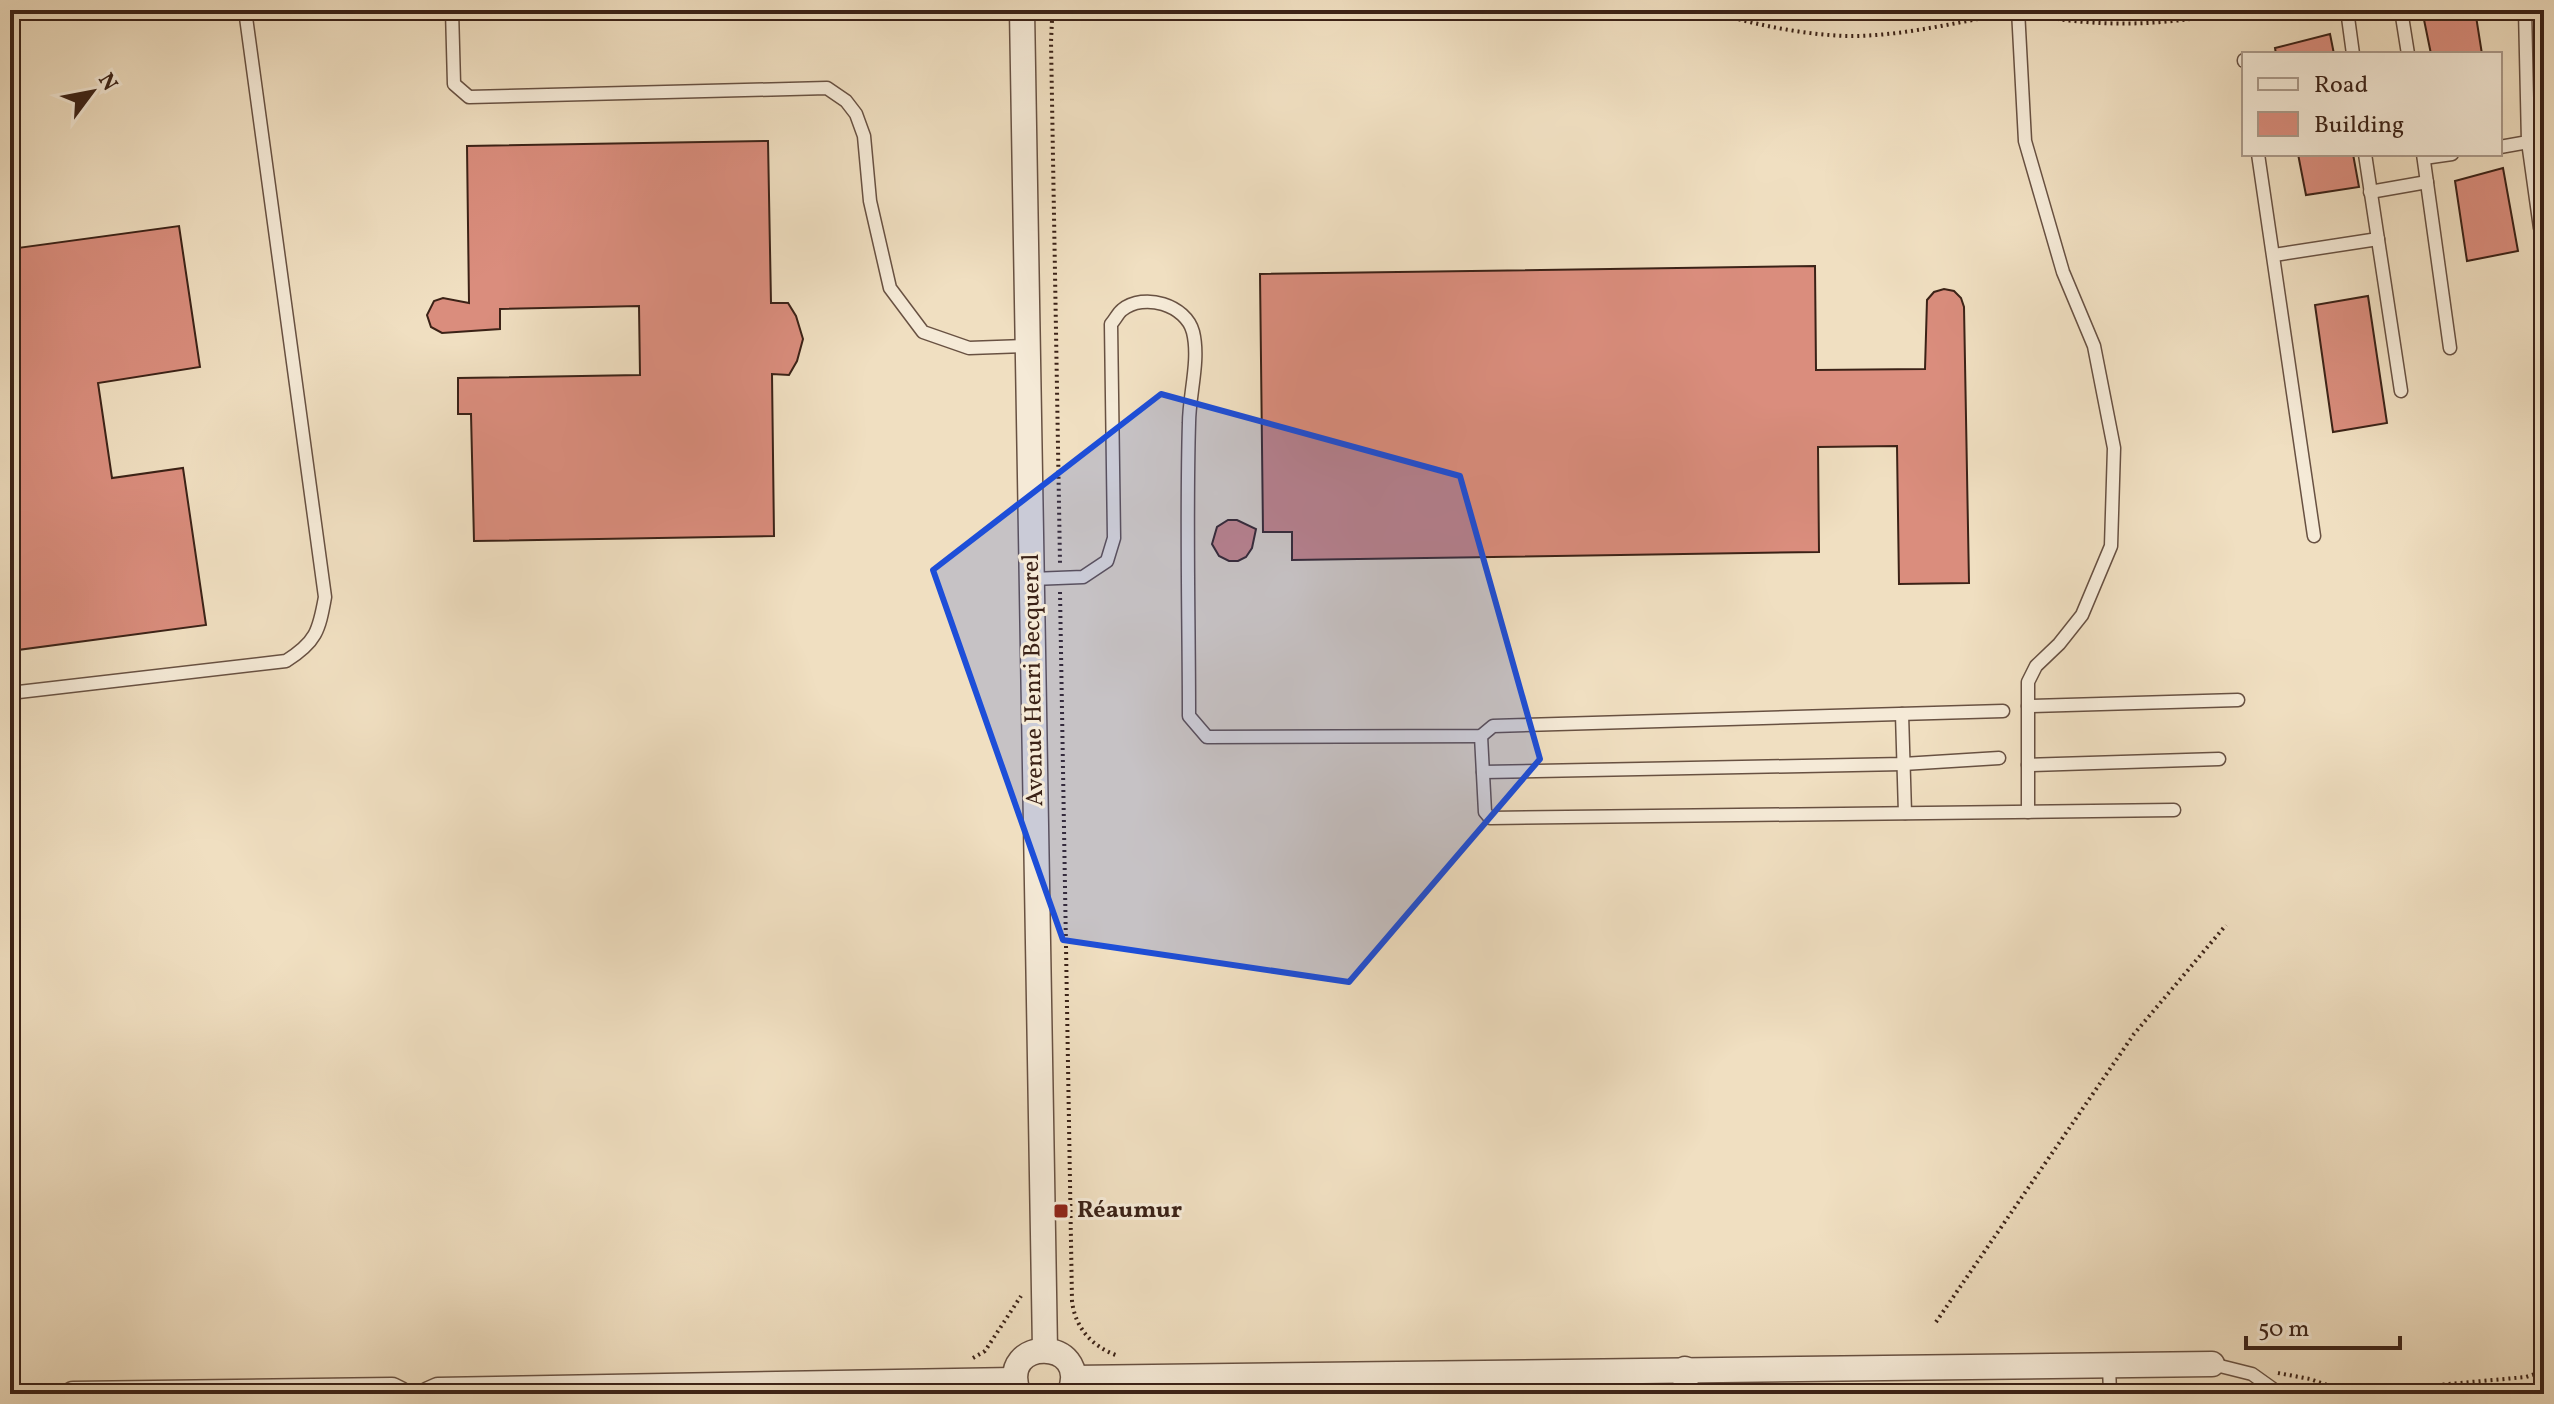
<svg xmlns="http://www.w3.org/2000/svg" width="2554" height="1404" font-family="Vollkorn,serif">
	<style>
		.building { fill: #da8d7d; stroke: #3b2217; stroke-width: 2 }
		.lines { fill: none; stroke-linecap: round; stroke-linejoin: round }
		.service-casing { stroke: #685142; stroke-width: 15 }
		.minor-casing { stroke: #685142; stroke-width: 27 }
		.path { stroke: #3b2217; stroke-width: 4; stroke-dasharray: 2 4; stroke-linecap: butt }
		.service { stroke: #f5ead7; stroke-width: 12 }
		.minor { stroke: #f5ead7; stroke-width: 24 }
		.marked { fill: #1d4ed8; fill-opacity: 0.2; stroke: #1d4ed8; stroke-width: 6; stroke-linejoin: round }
		.poi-dot { fill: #8f2418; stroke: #f5ead7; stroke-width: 3 }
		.labels { text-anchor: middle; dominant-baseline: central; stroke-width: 6; stroke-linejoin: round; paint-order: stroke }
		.street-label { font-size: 24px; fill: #3b2217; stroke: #f5ead7 }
		.poi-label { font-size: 24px; font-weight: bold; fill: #3b2217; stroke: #f5ead7; text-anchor: start }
	</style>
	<rect width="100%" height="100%" fill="#f0dfc1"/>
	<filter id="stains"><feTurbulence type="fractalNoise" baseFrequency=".0025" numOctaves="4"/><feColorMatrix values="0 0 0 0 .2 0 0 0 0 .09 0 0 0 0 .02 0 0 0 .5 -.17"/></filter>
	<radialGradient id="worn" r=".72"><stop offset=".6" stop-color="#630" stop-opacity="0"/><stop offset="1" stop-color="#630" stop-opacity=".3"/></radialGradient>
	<!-- building -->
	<g class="building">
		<path d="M 2422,10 L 2475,10 L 2482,54 L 2431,54 Z"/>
		<path d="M 2330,34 L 2334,54 L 2276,54 L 2275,48 Z"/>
		<path d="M 768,141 L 771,303 L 788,303 L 796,316 L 803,339 L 797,361 L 789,375 L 772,374 L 774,536 L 474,541 L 471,414 L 458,414 L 458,378 L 640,375 L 639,306 L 500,309 L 500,329 L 442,333 L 431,327 L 427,315 L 434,301 L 443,298 L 469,303 L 467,146 Z"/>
		<path d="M 2298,154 L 2353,154 L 2359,187 L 2306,195 Z"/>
		<path d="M 2503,168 L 2518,251 L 2467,261 L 2455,181 Z"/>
		<path d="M 179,226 L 200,367 L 98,383 L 112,478 L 183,468 L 206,625 L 10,651 L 10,249 Z"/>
		<path d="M 1815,266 L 1816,370 L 1925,369 L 1927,300 L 1934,292 L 1944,289 L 1954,291 L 1961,298 L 1964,307 L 1969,583 L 1899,584 L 1897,446 L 1818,447 L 1819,552 L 1292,560 L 1292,532 L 1263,532 L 1260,274 Z"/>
		<path d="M 2368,296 L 2387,423 L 2333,432 L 2315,305 Z"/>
		<path d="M 1228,520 L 1237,520 L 1256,529 L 1252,548 L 1246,557 L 1238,561 L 1229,561 L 1219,556 L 1212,544 L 1217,527 Z"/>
	</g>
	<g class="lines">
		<!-- service casing -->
		<g class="service-casing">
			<g id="service">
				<path d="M 452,10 L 454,84 L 469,97 L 827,88 L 846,101 L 856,114 L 864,136 L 870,201 L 890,288 L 923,332 L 969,348 L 1028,346"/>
				<path d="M 2018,10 L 2025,141 L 2063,272 L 2094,346 L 2114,448 L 2111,546 L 2082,615 L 2059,644 L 2036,666 L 2028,682 L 2028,812"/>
				<path d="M 2347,10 L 2353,54"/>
				<path d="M 2401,10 L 2408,54"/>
				<path d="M 2244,60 L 2244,61"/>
				<path d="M 2528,142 L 2540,228"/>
				<path d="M 2500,147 L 2528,142 L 2525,10"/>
				<path d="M 2258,154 L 2314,536"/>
				<path d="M 2365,154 L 2401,391"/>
				<path d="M 2423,154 L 2450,348"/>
				<path d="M 2424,158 L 2452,154"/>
				<path d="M 2370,192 L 2427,182"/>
				<path d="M 2274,255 L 2378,239"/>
				<path d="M 1032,579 L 1083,577 L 1107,561 L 1114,538 L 1111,324 C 1115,320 1118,313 1122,310 C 1144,292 1186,305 1193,332 C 1200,360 1189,395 1189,423 C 1186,521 1189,619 1189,716 L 1207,737 L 1481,736 L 1493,726 L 2003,711"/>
				<path d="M 10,693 L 286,661 C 316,642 319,631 325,597 L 245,10"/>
				<path d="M 2028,706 L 2238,700"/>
				<path d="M 1902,714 L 1905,813"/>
				<path d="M 1481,736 L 1485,812 L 1490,818 L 2174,810"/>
				<path d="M 2028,765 L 2219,759"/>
				<path d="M 1483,772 L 1903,764 L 1999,758"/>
				<path d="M 2212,1364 L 2252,1374 L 2280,1394"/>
				<path d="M 2109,1365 L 2110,1394"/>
				<path d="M 1489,1371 L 1491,1394"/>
			</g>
		</g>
		<!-- minor casing -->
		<g class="minor-casing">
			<g id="minor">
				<path d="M 1022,10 L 1045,1350"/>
				<path d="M 1685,1369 L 1686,1394"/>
				<path d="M 1074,1378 L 2212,1364"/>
				<path d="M 1018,1392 C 998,1336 1091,1338 1070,1392"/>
				<path d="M 73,1394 L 392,1390 L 400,1394"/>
				<path d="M 429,1394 L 438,1390 L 1014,1380"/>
			</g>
		</g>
		<!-- path -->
		<g class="path">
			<path d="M 1057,10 L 1052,20 L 1051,42 L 1060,563"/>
			<path d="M 1704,10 C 1749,23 1797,34 1845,36 C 1898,37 1953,23 2005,14"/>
			<path d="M 2033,15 C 2101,28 2171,26 2237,10"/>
			<path d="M 1060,592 L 1072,1301 C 1075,1327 1091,1346 1116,1355"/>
			<path d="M 1936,1322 L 2134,1034 L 2226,925"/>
			<path d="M 973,1358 L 985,1351 L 1021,1296"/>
			<path d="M 2278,1373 L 2310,1379 L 2350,1393 L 2526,1377 L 2544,1371"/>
		</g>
		<!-- service -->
		<use href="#service" class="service"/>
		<!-- minor -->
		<use href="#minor" class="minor"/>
	</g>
	<!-- marked area -->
	<path class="marked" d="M 1161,394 L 1460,476 L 1540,759 L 1349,982 L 1063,940 L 933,570 Z"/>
	<!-- markers -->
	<rect class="poi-dot" x="1053" y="1203" width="16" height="16" rx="4"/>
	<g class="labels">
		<!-- street labels -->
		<g class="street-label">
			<text transform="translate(1034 680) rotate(-91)">Avenue Henri Becquerel</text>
		</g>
		<!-- poi labels -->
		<g class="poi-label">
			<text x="1077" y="1211">Réaumur</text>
		</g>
	</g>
	<!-- margin -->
	<rect width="2554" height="1404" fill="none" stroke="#f0dfc1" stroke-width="40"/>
	<rect x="12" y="12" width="2530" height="1380" fill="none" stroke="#3b2217" stroke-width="4"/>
	<rect x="20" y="20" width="2514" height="1364" fill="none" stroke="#3b2217" stroke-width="2"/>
	<!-- legend -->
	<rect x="2242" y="52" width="260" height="104" fill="#f5ead7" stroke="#ab9a8a" stroke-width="2"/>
	<rect x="2258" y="78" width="40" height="12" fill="#f5ead7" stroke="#ab9a8a" stroke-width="2"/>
	<text x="2314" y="92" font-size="24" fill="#3b2217">Road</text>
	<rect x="2258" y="112" width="40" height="24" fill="#da8d7d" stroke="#ab9a8a" stroke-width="2"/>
	<text x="2314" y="132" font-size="24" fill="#3b2217">Building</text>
	<!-- north arrow -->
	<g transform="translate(92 92) rotate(58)" stroke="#f5ead7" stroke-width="6" paint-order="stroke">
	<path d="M0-6L14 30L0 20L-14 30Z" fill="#3b2217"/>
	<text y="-12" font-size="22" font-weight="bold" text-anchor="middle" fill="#3b2217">N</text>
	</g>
	<!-- scale -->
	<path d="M2246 1336v12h154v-12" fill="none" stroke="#3b2217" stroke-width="4"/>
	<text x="2258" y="1336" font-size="24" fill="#3b2217" stroke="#f5ead7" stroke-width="6" paint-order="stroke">50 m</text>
	<rect width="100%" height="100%" filter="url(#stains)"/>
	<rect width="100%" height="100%" fill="url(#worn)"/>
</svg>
